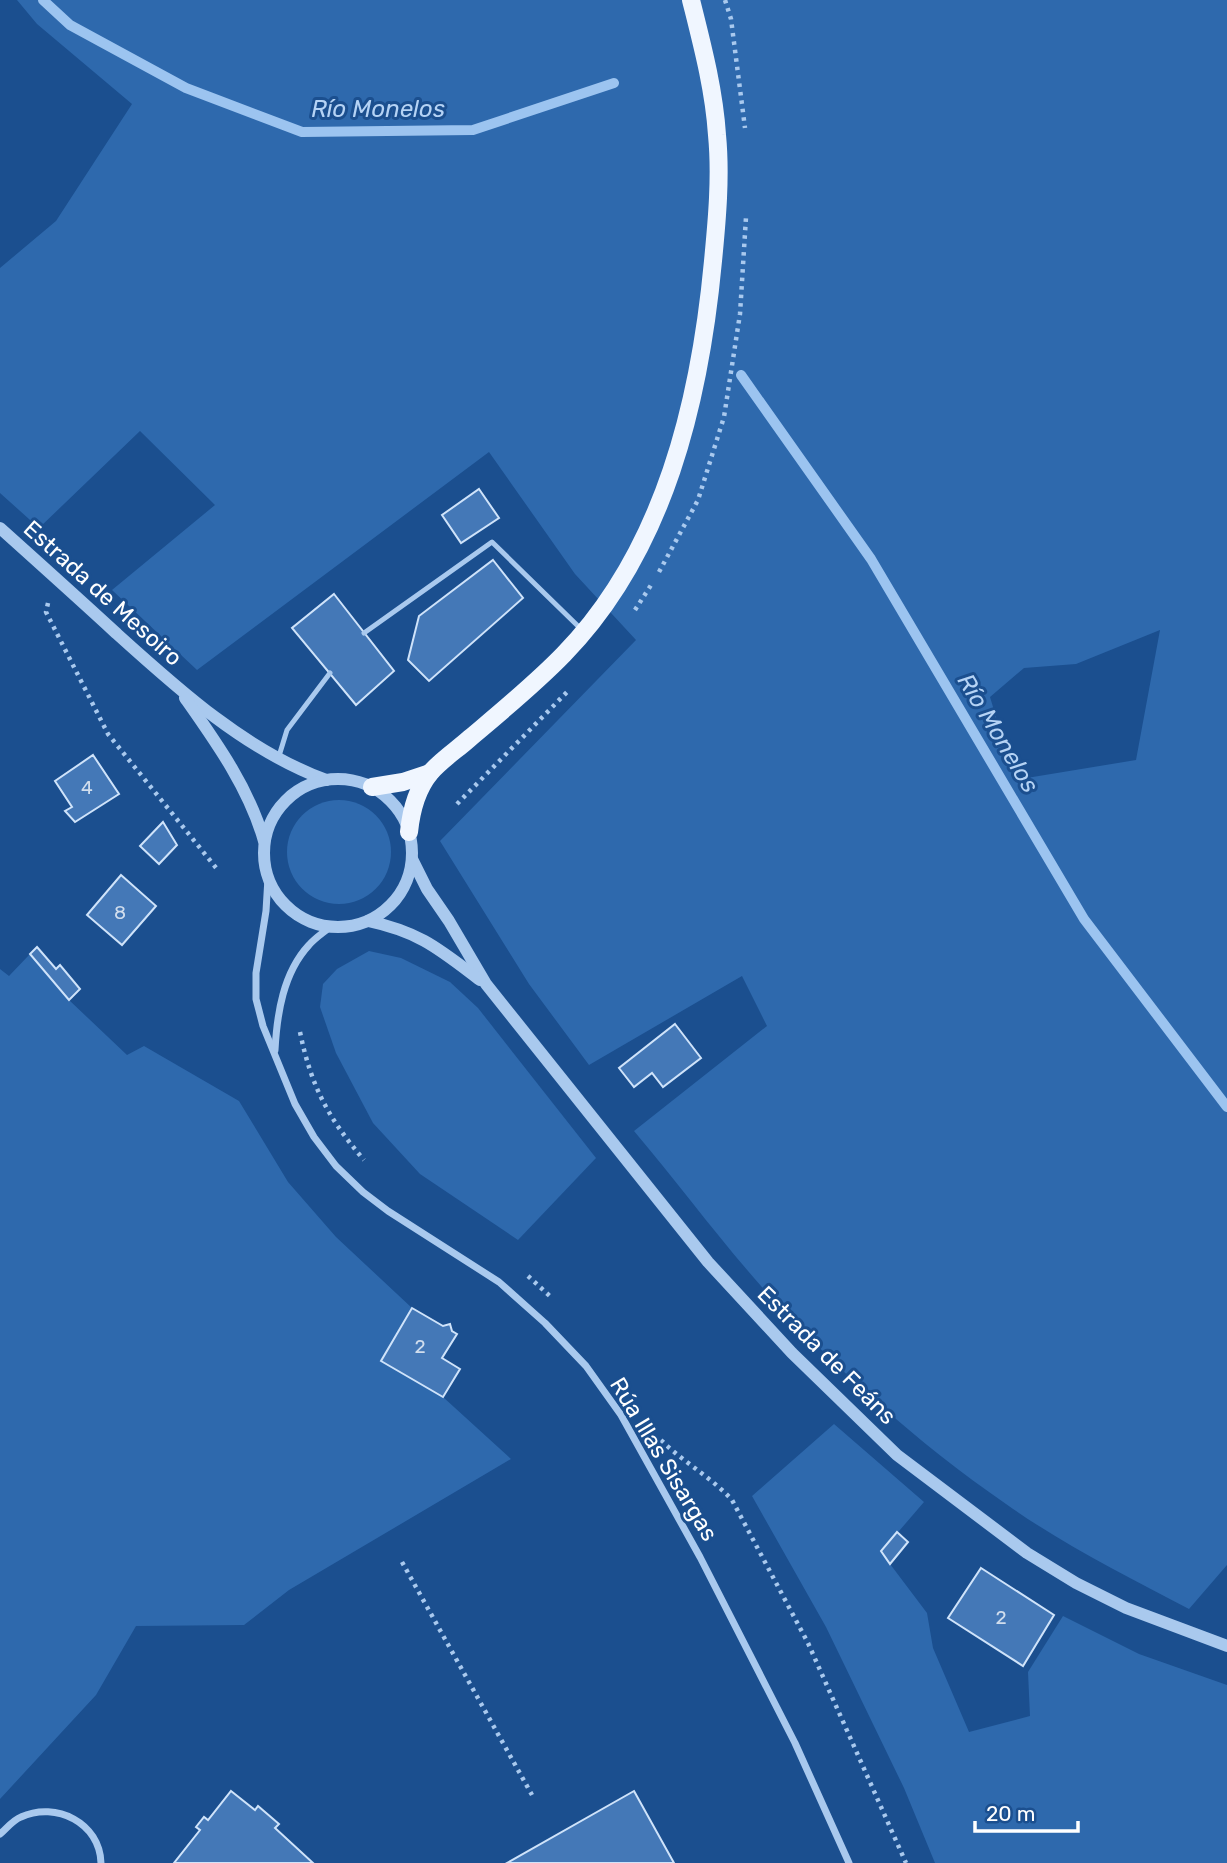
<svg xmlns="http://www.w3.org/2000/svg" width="1227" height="1863" font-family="Rubik,sans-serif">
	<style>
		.green { fill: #2e69ad; fill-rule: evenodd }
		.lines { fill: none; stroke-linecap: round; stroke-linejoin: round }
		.stream { stroke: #9cc4f0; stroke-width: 10 }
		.building { fill: #4478b7; stroke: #cfe3fa; stroke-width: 2 }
		.path { stroke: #a9c9ee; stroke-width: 4.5; stroke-dasharray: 3.5 5; stroke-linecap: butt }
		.service { stroke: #a9c9ee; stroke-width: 5 }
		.minor { stroke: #a9c9ee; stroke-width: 7 }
		.tertiary { stroke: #a9c9ee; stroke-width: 12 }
		.primary { stroke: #f0f6ff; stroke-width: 18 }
		.labels { text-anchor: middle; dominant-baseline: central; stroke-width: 6; stroke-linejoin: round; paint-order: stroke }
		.number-label { font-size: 19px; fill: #d0dded }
		.street-label { font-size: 23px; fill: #fff; stroke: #1b4f8f }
		.water-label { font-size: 24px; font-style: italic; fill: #b5d3f5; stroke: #1b4f8f }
	</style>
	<rect width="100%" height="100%" fill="#1b4f8f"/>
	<!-- green -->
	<g class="green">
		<path d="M 17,0 L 1227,0 L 1227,1565 L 1189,1609 C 1126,1576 1064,1545 1006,1504 C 917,1443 833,1367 761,1286 C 717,1236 677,1182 634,1131 L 767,1026 L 742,976 L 589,1065 L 529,984 L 440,841 L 636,640 L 575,574 L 489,452 L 197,670 L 112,590 L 215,505 L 140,431 L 39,528 L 0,493 L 0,268 L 56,221 L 132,104 L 37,24 ZM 1160,630 L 1136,760 L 1015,780 L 990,697 L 1024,668 L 1076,664 Z"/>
		<circle cx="339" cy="852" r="52"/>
		<path d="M 369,951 L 401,958 L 450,982 L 478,1008 L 596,1158 L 518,1240 L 420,1174 L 373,1123 L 336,1053 L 320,1007 L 323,984 L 337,969 Z"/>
		<path d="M 30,954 L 69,1000 L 127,1055 L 144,1046 L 239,1101 L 288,1182 L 336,1237 L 412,1308 L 382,1361 L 443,1397 L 511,1459 L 289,1590 L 244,1625 L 136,1626 L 96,1695 L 0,1799 L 0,969 L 9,976 Z"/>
		<path d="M 834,1424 L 924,1502 L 881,1552 L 927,1613 L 933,1648 L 969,1732 L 1030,1716 L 1028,1672 L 1063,1616 L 1139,1654 L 1227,1685 L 1227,1863 L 935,1863 L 904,1788 L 826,1627 L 752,1496 Z"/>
	</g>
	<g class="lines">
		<!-- stream -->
		<g class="stream">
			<path d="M 43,0 L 70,25 L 186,88 L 302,132 L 473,130 L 614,83"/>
			<path d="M 741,375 L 871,559 L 1084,919 L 1227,1107"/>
		</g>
	</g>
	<!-- building -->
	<g class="building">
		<path d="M 479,489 L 499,518 L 461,543 L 442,515 Z"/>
		<path d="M 493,560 L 523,598 L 429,681 L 408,660 L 419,616 Z"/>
		<path d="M 334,594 L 394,671 L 356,705 L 292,628 Z"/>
		<path d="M 93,755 L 119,794 L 75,822 L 65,811 L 72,807 L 55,781 Z"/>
		<path d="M 163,822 L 177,845 L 159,864 L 140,846 Z"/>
		<path d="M 121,875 L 156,906 L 122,945 L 87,915 Z"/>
		<path d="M 37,947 L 56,969 L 60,965 L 80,989 L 69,1000 L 30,954 Z"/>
		<path d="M 675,1024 L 701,1058 L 663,1087 L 652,1073 L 634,1087 L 619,1068 Z"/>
		<path d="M 412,1308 L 443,1326 L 450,1324 L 452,1331 L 457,1334 L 442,1358 L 460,1369 L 443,1397 L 381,1361 Z"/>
		<path d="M 897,1532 L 908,1542 L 890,1564 L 881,1551 Z"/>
		<path d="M 981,1568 L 1054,1615 L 1023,1666 L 948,1618 Z"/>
		<path d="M 231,1791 L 255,1810 L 258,1806 L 279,1824 L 275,1828 L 313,1863 L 174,1863 L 200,1830 L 196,1827 L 204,1817 L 208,1820 Z"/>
		<path d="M 634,1791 L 674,1863 L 507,1863 Z"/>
	</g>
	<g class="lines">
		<!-- path -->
		<g class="path">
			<path d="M 725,0 L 731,19 L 745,128"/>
			<path d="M 659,572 L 698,500 L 724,417 L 740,314 L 746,217"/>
			<path d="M 48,603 L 46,612 L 108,734 L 217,869"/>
			<path d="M 635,610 L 653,582"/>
			<path d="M 457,804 L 569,690"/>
			<path d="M 300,1032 C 311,1086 328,1118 364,1160"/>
			<path d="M 528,1276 L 552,1298"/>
			<path d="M 661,1440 C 683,1462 711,1477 732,1500 L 808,1643 L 906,1863"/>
			<path d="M 402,1562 L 532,1795"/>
		</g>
		<!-- service -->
		<g class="service">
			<path d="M 364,633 L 492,542 L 581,629"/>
			<path d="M 279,756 L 287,730 L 330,673"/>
		</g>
		<!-- minor -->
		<g class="minor">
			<path d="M 268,878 L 266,911 L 256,973 L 256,999 L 263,1026 L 295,1104 L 314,1137 L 336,1166 L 363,1192 L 388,1211 L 499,1282 L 545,1323 L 586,1366 L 621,1415 L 700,1557 L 795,1743 L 849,1863"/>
			<path d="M 275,1050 C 277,1014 283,973 309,945 C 315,938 323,933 330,927"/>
			<path d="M 0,1834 C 6,1829 13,1820 21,1817 C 56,1801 100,1823 101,1863"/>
		</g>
		<!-- tertiary -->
		<g class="tertiary">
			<path d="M 0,528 C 39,563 78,598 116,633 C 179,690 245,750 326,780"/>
			<path d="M 185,698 C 216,742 249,788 264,841"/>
			<circle cx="338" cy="853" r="74"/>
			<path d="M 412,859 L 427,889 L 449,921 L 486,984 L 708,1262 L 792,1353 L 897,1455 L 1027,1553 L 1076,1583 L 1126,1608 L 1227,1646"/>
			<path d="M 368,921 C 420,932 439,949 480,980"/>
		</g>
		<!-- primary -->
		<g class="primary">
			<path d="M 372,787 L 403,782 L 430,773"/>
			<path d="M 409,832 C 411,812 417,789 430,773 C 441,760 458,749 470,738 C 502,711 535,684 564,654 C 665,550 700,400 713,261 C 717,220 721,176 717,135 C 714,89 702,44 691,0"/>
		</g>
	</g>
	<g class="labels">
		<!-- number labels -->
		<g class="number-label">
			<text x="87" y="787">4</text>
			<text x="120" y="912">8</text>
			<text x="420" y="1346">2</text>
			<text x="1001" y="1617">2</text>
		</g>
		<!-- street labels -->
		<g class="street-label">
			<text transform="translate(103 593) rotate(42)">Estrada de Mesoiro</text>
			<text transform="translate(827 1355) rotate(45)">Estrada de Feáns</text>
			<text transform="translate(664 1459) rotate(59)">Rúa Illas Sisargas</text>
		</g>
		<!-- water labels -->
		<g class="water-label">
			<text x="378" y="109">Río Monelos</text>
			<text transform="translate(998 733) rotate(59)">Río Monelos</text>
		</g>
	</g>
	<!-- scale -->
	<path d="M975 1821v10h103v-10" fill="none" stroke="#ffffff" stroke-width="3.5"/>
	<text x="986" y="1821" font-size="21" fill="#ffffff" stroke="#1b4f8f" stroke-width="5" paint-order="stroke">20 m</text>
</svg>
